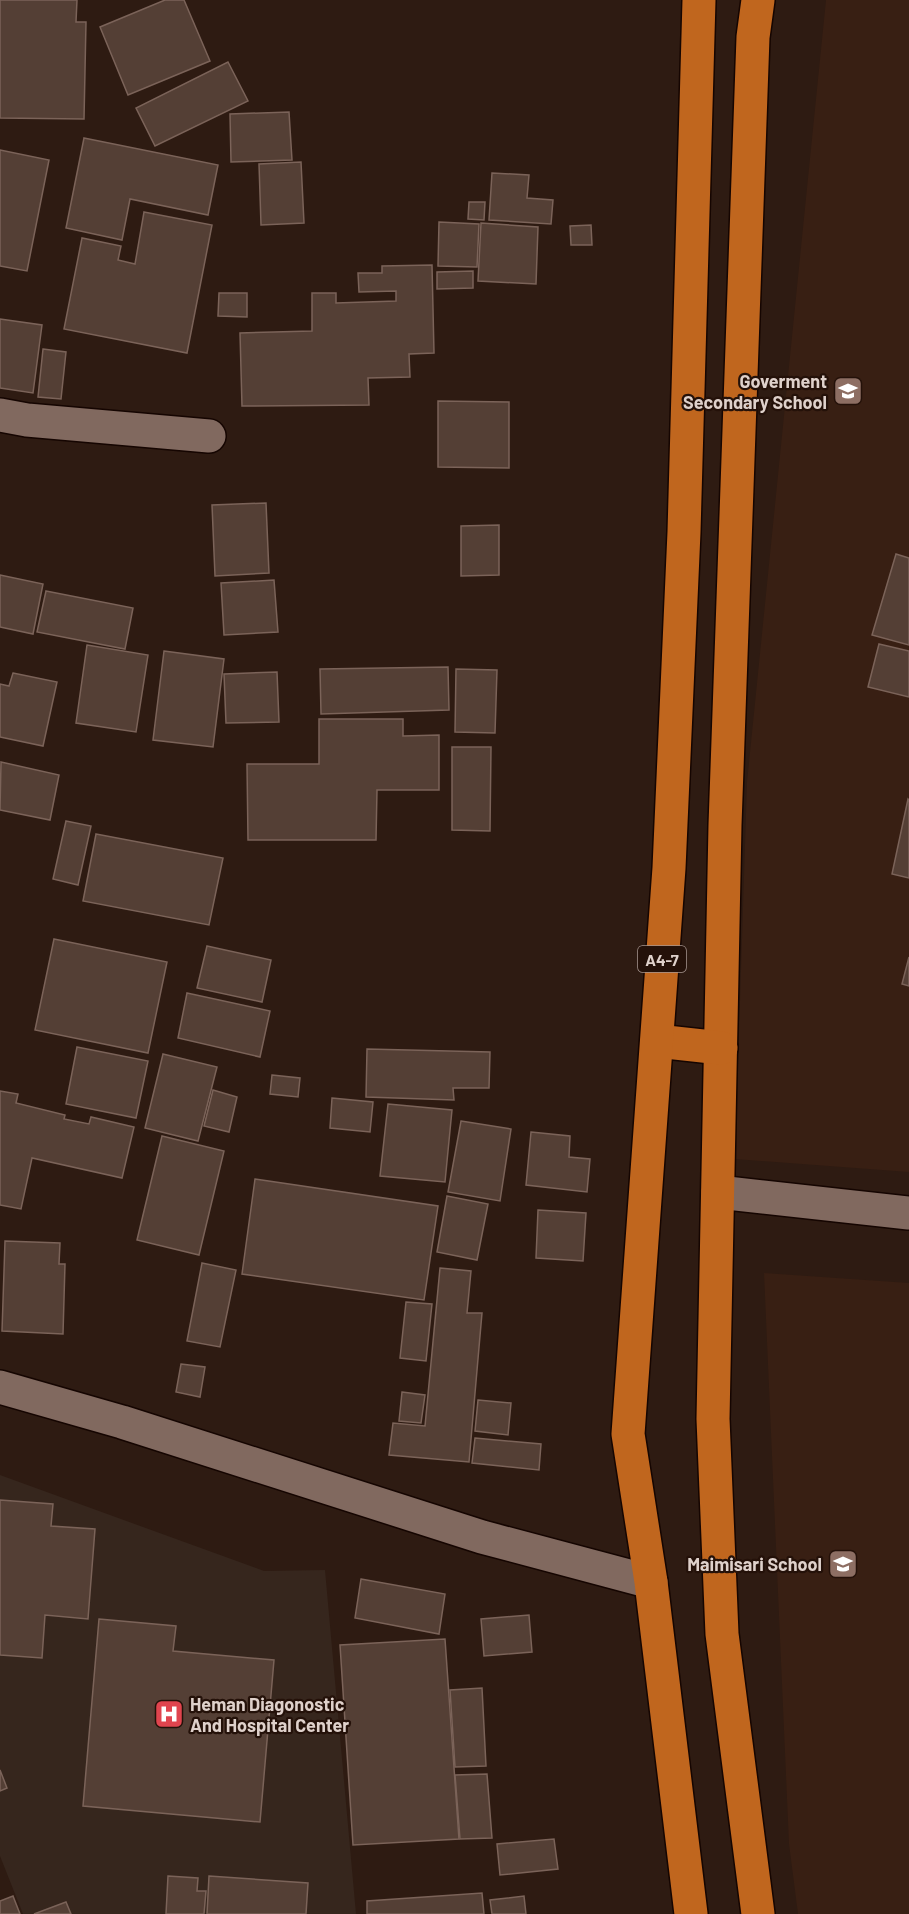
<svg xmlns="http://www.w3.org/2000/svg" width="909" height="1914" font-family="Barlow,sans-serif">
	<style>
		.built { fill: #381f13 }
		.medical { fill: #36261d }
		.building { fill: #543f35; stroke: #7b6359; stroke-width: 1.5 }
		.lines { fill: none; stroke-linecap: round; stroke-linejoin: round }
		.street-casing { stroke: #150501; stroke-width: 36 }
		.highway-casing { stroke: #150501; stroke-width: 36 }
		.street { stroke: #81695f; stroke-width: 33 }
		.highway { stroke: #c0661e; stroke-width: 33 }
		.labels { text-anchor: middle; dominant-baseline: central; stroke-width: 4.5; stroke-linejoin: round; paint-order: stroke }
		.shield { fill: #241109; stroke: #a79791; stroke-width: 1.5 }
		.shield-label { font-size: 16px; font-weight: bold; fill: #dfd1cb }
		.poi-label { font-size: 18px; font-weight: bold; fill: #dfd1cb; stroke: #241109; text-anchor: end }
	</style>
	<rect width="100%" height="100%" fill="#2e1b12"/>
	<!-- built -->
	<g class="built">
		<path d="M 826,0 L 909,0 L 909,1172 L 735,1159 L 747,782 Z"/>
		<path d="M 764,1273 L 909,1283 L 909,1914 L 798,1914 L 789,1844 Z"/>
	</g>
	<!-- medical -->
	<path class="medical" d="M 0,1475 L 264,1571 L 325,1570 L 356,1914 L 23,1914 L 0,1856 Z"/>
	<!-- building -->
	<g class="building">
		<path d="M 0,0 L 77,0 L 76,22 L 86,22 L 84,119 L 0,118 Z"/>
		<path d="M 165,0 L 184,0 L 210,61 L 128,95 L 100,27 Z"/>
		<path d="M 228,62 L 248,101 L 155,146 L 136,108 Z"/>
		<path d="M 289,112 L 292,160 L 231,162 L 230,114 Z"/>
		<path d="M 84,138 L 218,165 L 208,215 L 130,199 L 122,240 L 66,228 Z"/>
		<path d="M 0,150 L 49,160 L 27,271 L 0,266 Z"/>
		<path d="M 301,162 L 304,223 L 261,225 L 259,164 Z"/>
		<path d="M 492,173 L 529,175 L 527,198 L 553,200 L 551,224 L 489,220 Z"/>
		<path d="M 469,202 L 485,202 L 484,220 L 468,219 Z"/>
		<path d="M 144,212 L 212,225 L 187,353 L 64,329 L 82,238 L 121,246 L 118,260 L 135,264 Z"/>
		<path d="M 439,222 L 479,224 L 477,267 L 438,266 Z"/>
		<path d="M 481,223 L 538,227 L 536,284 L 478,281 Z"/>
		<path d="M 591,225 L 592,245 L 571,245 L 570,226 Z"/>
		<path d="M 432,265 L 434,353 L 409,354 L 410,377 L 368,378 L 369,405 L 242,406 L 240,333 L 312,331 L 312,293 L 336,293 L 336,303 L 396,301 L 396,291 L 359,292 L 358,273 L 382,273 L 382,266 Z"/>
		<path d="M 473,271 L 473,288 L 437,289 L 437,272 Z"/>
		<path d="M 219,293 L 247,293 L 247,317 L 218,316 Z"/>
		<path d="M 0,319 L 42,325 L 33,393 L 0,388 Z"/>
		<path d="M 43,349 L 66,352 L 61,399 L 38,397 Z"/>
		<path d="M 438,401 L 509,402 L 509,468 L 438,467 Z"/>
		<path d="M 266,503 L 269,573 L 215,576 L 212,505 Z"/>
		<path d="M 499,525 L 499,575 L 461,576 L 461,526 Z"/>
		<path d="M 896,554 L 909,558 L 909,645 L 872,635 Z"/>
		<path d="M 0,575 L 43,584 L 33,634 L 0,627 Z"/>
		<path d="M 274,580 L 278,632 L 224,635 L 221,583 Z"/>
		<path d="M 46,591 L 133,608 L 125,649 L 37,632 Z"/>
		<path d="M 879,644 L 909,651 L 909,697 L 868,687 Z"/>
		<path d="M 87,645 L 148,655 L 136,732 L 76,723 Z"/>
		<path d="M 164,651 L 224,659 L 213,747 L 153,740 Z"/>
		<path d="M 448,667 L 449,710 L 321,714 L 320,669 Z"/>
		<path d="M 456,669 L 497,670 L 495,733 L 455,732 Z"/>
		<path d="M 277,672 L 279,722 L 226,723 L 224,674 Z"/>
		<path d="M 13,673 L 57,682 L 43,746 L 0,737 L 0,684 L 9,686 Z"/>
		<path d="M 319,719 L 403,719 L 403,736 L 439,735 L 439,790 L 377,790 L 376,840 L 248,840 L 247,764 L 319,764 Z"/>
		<path d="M 452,747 L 491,747 L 490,831 L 452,830 Z"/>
		<path d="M 1,762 L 59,775 L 50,820 L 0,810 Z"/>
		<path d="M 908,799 L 909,800 L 909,878 L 892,874 Z"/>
		<path d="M 66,821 L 91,826 L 78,885 L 53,879 Z"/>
		<path d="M 96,834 L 223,858 L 209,925 L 83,901 Z"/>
		<path d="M 54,939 L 167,962 L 148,1053 L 35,1030 Z"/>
		<path d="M 207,946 L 271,960 L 262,1002 L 197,988 Z"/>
		<path d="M 909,957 L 909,986 L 902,984 Z"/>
		<path d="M 187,993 L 270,1011 L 260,1057 L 178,1038 Z"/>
		<path d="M 77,1047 L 148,1061 L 136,1118 L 66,1104 Z"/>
		<path d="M 367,1049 L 490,1052 L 489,1088 L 453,1088 L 454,1100 L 366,1097 Z"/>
		<path d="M 163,1054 L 217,1067 L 198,1141 L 145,1128 Z"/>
		<path d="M 272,1075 L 300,1078 L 298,1097 L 270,1094 Z"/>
		<path d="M 213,1090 L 237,1097 L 229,1132 L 204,1126 Z"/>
		<path d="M 0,1091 L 18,1094 L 16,1103 L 65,1115 L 64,1119 L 89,1124 L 91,1117 L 134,1127 L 122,1178 L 32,1158 L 21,1209 L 0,1205 Z"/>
		<path d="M 332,1098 L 373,1102 L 370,1132 L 330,1128 Z"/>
		<path d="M 388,1104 L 452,1110 L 445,1182 L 380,1176 Z"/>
		<path d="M 461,1121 L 511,1129 L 500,1201 L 448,1192 Z"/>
		<path d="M 531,1132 L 570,1136 L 569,1157 L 590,1159 L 587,1192 L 526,1185 Z"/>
		<path d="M 162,1136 L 224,1151 L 199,1255 L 137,1240 Z"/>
		<path d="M 255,1179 L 438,1206 L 424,1300 L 242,1274 Z"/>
		<path d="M 447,1196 L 488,1204 L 477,1260 L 437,1252 Z"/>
		<path d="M 538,1210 L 586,1213 L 583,1261 L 536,1258 Z"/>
		<path d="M 5,1241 L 60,1243 L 59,1264 L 65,1264 L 63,1334 L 2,1331 Z"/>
		<path d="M 202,1263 L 236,1270 L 220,1347 L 187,1341 Z"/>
		<path d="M 440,1268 L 471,1271 L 467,1313 L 482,1313 L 469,1462 L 389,1455 L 393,1423 L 425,1426 Z"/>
		<path d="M 406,1302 L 432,1304 L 426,1361 L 400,1358 Z"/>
		<path d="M 181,1364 L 205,1367 L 200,1397 L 176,1392 Z"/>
		<path d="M 402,1392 L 425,1395 L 421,1423 L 399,1421 Z"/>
		<path d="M 478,1400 L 511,1403 L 508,1435 L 475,1431 Z"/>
		<path d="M 475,1438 L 541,1444 L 539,1470 L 472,1463 Z"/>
		<path d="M 0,1500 L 53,1504 L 51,1526 L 95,1529 L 88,1619 L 45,1615 L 42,1658 L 0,1655 Z"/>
		<path d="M 361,1579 L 445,1594 L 439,1634 L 355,1618 Z"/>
		<path d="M 529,1615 L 532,1652 L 484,1656 L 481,1619 Z"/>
		<path d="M 99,1619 L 176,1626 L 173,1651 L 274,1660 L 260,1822 L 83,1806 Z"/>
		<path d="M 445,1639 L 459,1839 L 353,1845 L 340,1645 Z"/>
		<path d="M 482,1688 L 486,1766 L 455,1767 L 450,1690 Z"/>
		<path d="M 0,1770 L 7,1788 L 0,1791 Z"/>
		<path d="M 487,1774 L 492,1838 L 460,1839 L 455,1775 Z"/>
		<path d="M 554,1839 L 558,1869 L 500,1875 L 497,1844 Z"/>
		<path d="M 168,1876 L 198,1878 L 197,1891 L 206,1891 L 204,1914 L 166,1914 Z"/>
		<path d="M 209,1876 L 308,1883 L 306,1914 L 207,1914 Z"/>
		<path d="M 482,1893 L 484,1914 L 367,1914 L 367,1901 Z"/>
		<path d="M 13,1896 L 20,1914 L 0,1914 L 0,1901 Z"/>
		<path d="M 524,1896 L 526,1914 L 492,1914 L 490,1900 Z"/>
		<path d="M 66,1902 L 71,1914 L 34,1914 Z"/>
	</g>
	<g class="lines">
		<!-- street casing -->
		<g class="street-casing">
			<g id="street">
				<path d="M 0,415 L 27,420 L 209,436"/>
				<path d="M 718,1192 L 909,1213"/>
				<path d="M 0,1387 L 122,1422 L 482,1537 L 651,1582"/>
			</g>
		</g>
		<!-- highway casing -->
		<g class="highway-casing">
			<g id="highway">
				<path d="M 758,0 L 753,37 L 725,825 L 713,1419 L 722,1634 L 758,1914"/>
				<path d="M 657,1041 L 721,1048"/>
				<path d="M 691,1914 L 651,1582 L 628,1434 L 669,868 L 684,532 L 699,0"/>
			</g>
		</g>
		<!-- street -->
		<use href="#street" class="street"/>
		<!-- highway -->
		<use href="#highway" class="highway"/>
	</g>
	<!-- icons -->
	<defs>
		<g id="school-square" transform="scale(1.5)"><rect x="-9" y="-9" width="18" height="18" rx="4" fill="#8d6e63" stroke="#241109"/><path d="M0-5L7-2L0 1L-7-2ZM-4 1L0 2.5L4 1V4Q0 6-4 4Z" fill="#fff"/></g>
		<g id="hospital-square" transform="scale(1.5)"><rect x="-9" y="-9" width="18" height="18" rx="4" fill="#e0444e" stroke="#241109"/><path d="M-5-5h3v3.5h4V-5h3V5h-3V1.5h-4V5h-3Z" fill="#fff"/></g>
	</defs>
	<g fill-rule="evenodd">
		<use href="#school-square" x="848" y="391"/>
		<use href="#school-square" x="843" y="1564"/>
		<use href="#hospital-square" x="169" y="1714"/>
	</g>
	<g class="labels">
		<!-- shield labels -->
		<rect class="shield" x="638" y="946" width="48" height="26" rx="4.5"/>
		<g class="shield-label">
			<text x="662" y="959">A4-7</text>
		</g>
		<!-- poi labels -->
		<g class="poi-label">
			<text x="827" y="381">Goverment<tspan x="827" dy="21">Secondary School</tspan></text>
			<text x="822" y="1564">Maimisari School</text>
			<text x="190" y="1704" text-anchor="start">Heman Diagonostic<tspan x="190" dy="21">And Hospital Center</tspan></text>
		</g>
	</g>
</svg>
